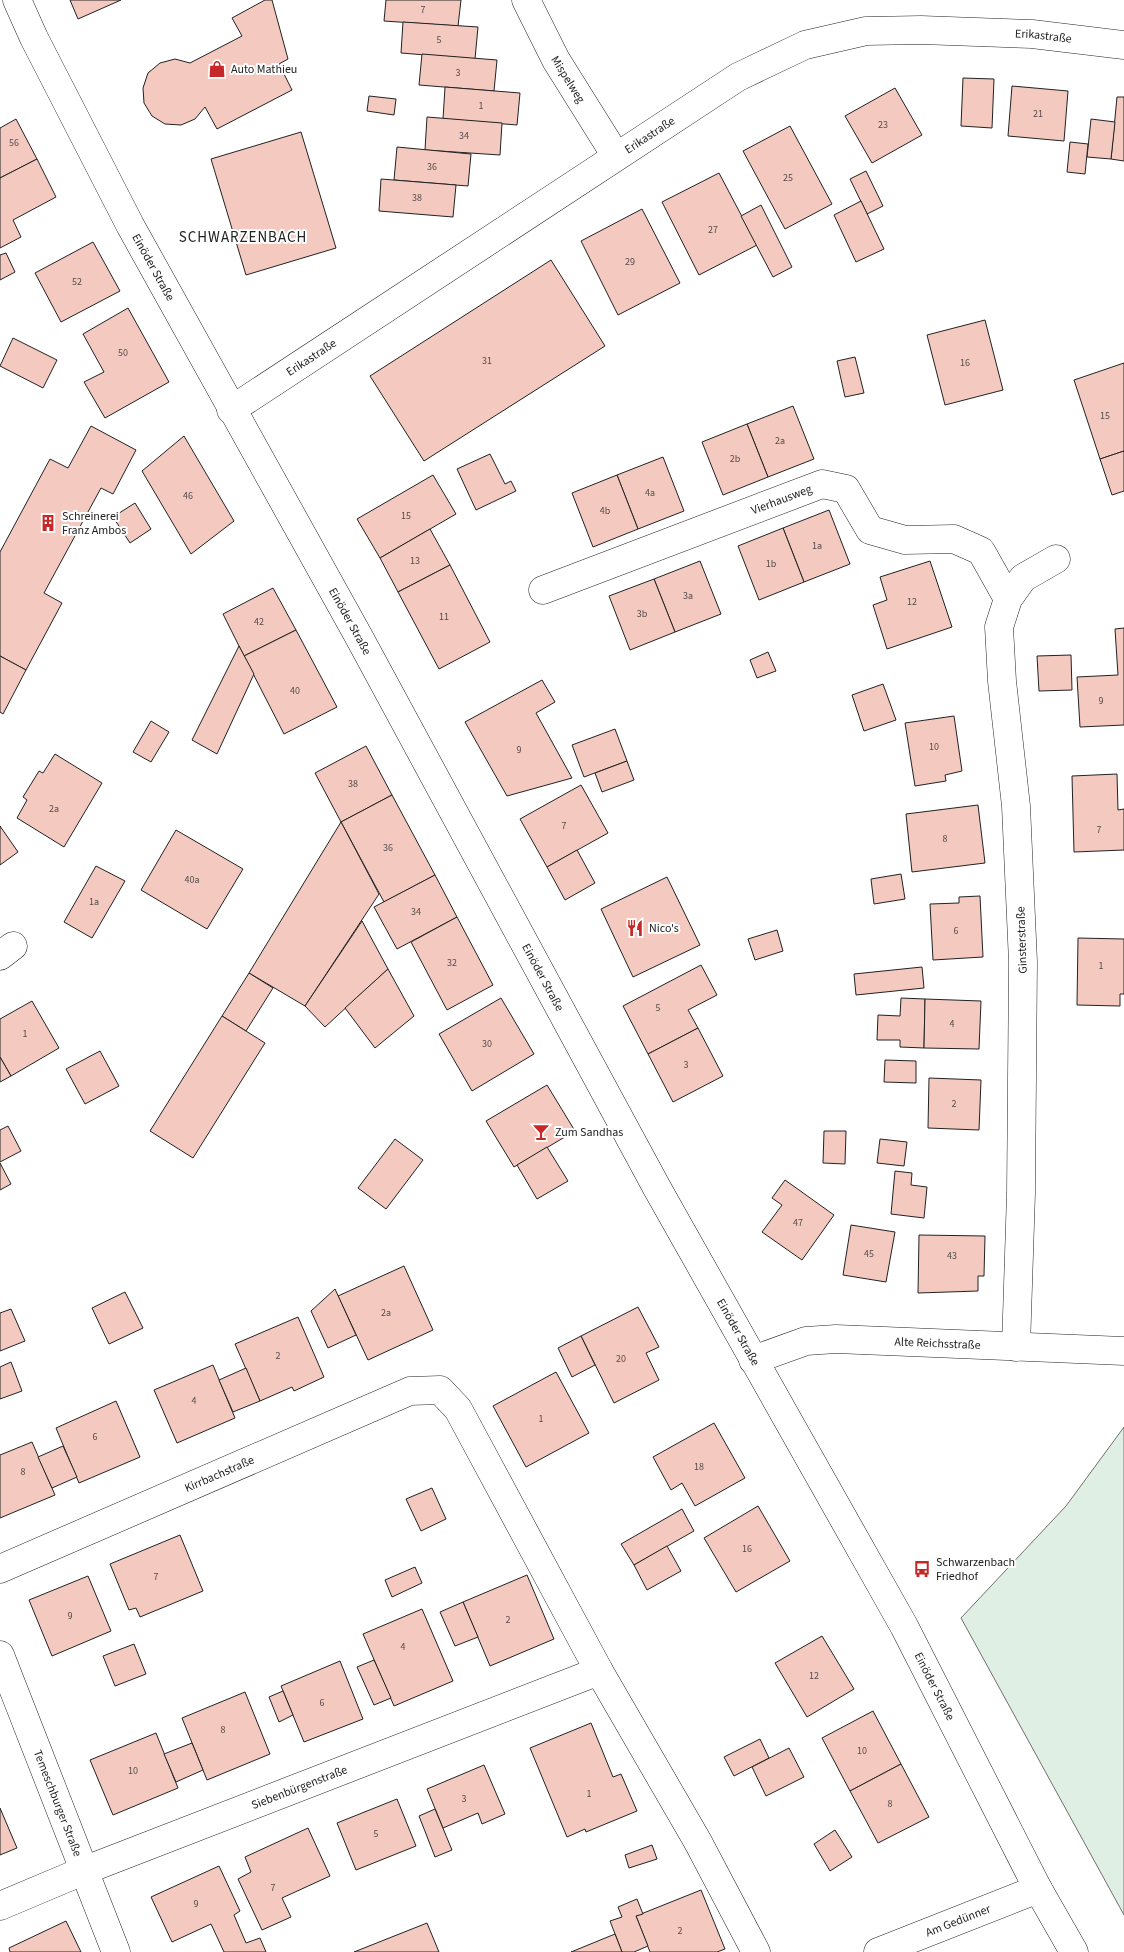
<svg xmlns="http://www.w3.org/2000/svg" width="1124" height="1952" font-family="'Source Sans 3',sans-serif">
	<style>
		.green { fill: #e0efe3; stroke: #6f6f6f }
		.building { fill: #f3c9c0; stroke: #222 }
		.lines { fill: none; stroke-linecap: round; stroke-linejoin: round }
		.minor-casing { stroke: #222; stroke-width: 29 }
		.major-casing { stroke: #222; stroke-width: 29 }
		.minor { stroke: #fff; stroke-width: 28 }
		.major { stroke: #fff; stroke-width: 28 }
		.labels { text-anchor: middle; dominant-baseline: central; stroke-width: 4; stroke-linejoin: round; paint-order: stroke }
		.number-label { font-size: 10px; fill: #564c4a }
		.street-label { font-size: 12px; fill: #222; stroke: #fff }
		.poi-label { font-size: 12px; fill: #222; stroke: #fff; text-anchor: start }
		.quarter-label { font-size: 15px; letter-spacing: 1px; fill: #222; stroke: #fff }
	</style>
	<rect width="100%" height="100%" fill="#fff"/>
	<!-- green -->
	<path class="green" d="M 1124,1427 L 1124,1915 L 961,1618 L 1066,1506 Z"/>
	<!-- building -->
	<g class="building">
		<path d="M 70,0 L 121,0 L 78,19 Z"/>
		<path d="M 265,0 L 272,0 L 288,59 L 279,64 L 292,90 L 217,129 L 205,107 L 195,119 L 181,125 L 165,124 L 152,116 L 144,103 L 143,88 L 148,73 L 160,63 L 175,59 L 190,63 L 242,36 L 232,18 Z"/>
		<path d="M 386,0 L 461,0 L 458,26 L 384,21 Z"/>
		<path d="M 403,22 L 478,27 L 475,59 L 401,53 Z"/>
		<path d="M 422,54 L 497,60 L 494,91 L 419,85 Z"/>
		<path d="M 963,78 L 994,79 L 992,128 L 961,126 Z"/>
		<path d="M 1012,86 L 1068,91 L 1064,141 L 1008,136 Z"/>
		<path d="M 445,87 L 520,93 L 517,125 L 443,119 Z"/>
		<path d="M 895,88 L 922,135 L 872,163 L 845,116 Z"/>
		<path d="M 369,96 L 396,99 L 394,115 L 367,111 Z"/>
		<path d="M 1117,97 L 1124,97 L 1124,161 L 1111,159 Z"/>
		<path d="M 427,117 L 502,123 L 500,155 L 425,150 Z"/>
		<path d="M 16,119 L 37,159 L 0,178 L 0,128 Z"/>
		<path d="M 1091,119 L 1115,122 L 1111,159 L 1087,157 Z"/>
		<path d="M 790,126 L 832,204 L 785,229 L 743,151 Z"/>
		<path d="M 301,132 L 336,248 L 246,275 L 211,159 Z"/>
		<path d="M 1070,142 L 1088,144 L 1085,174 L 1067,172 Z"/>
		<path d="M 397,147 L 471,154 L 468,186 L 394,180 Z"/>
		<path d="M 37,159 L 56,197 L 13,220 L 21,237 L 0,248 L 0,178 Z"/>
		<path d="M 866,171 L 883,206 L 867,214 L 850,179 Z"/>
		<path d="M 719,173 L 757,245 L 699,275 L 662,202 Z"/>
		<path d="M 381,179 L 456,185 L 453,217 L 379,211 Z"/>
		<path d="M 861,201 L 884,249 L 856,262 L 834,215 Z"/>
		<path d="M 761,205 L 792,267 L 773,277 L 741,216 Z"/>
		<path d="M 642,209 L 680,283 L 618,315 L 581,241 Z"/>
		<path d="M 93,242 L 120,291 L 61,322 L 35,273 Z"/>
		<path d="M 6,253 L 15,272 L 0,280 L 0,255 Z"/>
		<path d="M 551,260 L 605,346 L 424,461 L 370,376 Z"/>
		<path d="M 128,308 L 169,382 L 105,418 L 84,382 L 104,372 L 83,334 Z"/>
		<path d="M 985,320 L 1003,390 L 945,405 L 927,335 Z"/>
		<path d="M 13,338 L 57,360 L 43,388 L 0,366 Z"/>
		<path d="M 855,357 L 864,393 L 845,397 L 837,361 Z"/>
		<path d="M 1124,363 L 1124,451 L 1100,459 L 1074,380 Z"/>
		<path d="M 793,406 L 814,459 L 768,477 L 747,424 Z"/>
		<path d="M 747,424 L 768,477 L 723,495 L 702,442 Z"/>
		<path d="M 91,426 L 136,450 L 113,494 L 101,488 L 44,593 L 62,603 L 26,670 L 0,656 L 0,552 L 50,459 L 68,468 Z"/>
		<path d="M 184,436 L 234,521 L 191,554 L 142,471 Z"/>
		<path d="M 1124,451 L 1124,491 L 1112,495 L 1100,459 Z"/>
		<path d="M 490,454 L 505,484 L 511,481 L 516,491 L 476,510 L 457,469 Z"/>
		<path d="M 663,457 L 684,511 L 638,529 L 617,475 Z"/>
		<path d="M 433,475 L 456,514 L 380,558 L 357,519 Z"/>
		<path d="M 617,475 L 638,529 L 593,547 L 572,493 Z"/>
		<path d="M 135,503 L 151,529 L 130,543 L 113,517 Z"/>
		<path d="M 829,510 L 850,564 L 804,582 L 783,528 Z"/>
		<path d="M 783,528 L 804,582 L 759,600 L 738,546 Z"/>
		<path d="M 430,529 L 450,565 L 398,592 L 380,558 Z"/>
		<path d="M 700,561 L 721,614 L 675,632 L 654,579 Z"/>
		<path d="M 930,561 L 952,627 L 887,649 L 873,605 L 887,600 L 880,577 Z"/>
		<path d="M 450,565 L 490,642 L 439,669 L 398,592 Z"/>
		<path d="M 654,579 L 675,632 L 630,650 L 609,596 Z"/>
		<path d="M 273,588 L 296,630 L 244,656 L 223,614 Z"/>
		<path d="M 1124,628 L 1124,725 L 1080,727 L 1077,677 L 1118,675 L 1115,629 Z"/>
		<path d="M 296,630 L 337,707 L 284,734 L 244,656 Z"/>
		<path d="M 239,646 L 254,674 L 217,754 L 192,740 Z"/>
		<path d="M 768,652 L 776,671 L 757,678 L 750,660 Z"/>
		<path d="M 1071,655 L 1072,690 L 1039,691 L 1037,656 Z"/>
		<path d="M 0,656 L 26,670 L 3,714 L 0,712 Z"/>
		<path d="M 542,680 L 555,702 L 536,713 L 572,778 L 507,796 L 465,722 Z"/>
		<path d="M 883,684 L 896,720 L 864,731 L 852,695 Z"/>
		<path d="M 954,716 L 962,771 L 945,775 L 946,781 L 915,786 L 905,723 Z"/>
		<path d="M 151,721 L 169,732 L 151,762 L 133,752 Z"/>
		<path d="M 615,729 L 627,761 L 584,777 L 572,745 Z"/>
		<path d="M 366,746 L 392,795 L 341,822 L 315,773 Z"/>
		<path d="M 55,754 L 102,783 L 64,847 L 17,818 L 27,800 L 23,797 L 39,771 L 43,773 Z"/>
		<path d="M 627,761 L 634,780 L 602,792 L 595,773 Z"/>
		<path d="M 1117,774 L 1118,810 L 1124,809 L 1124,850 L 1074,852 L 1072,776 Z"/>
		<path d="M 581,785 L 608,833 L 547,867 L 520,819 Z"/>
		<path d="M 392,795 L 435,875 L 384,902 L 341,822 Z"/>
		<path d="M 978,805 L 985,863 L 912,872 L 906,814 Z"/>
		<path d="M 341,822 L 379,894 L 305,1006 L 249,973 Z"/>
		<path d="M 0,826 L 18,852 L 0,865 Z"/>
		<path d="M 176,830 L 243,869 L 207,929 L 141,890 Z"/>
		<path d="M 577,850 L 595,883 L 565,900 L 547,867 Z"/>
		<path d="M 96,866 L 125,881 L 92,938 L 64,922 Z"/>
		<path d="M 901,874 L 905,899 L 874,904 L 871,879 Z"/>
		<path d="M 435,875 L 457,917 L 397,949 L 374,907 Z"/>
		<path d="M 667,877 L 700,945 L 633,977 L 601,909 Z"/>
		<path d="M 980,896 L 983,957 L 933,960 L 930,904 L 959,903 L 959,897 Z"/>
		<path d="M 457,917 L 493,985 L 447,1010 L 411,942 Z"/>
		<path d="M 362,921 L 388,969 L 325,1027 L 305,1006 Z"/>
		<path d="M 777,930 L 783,951 L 755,960 L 748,939 Z"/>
		<path d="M 1078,938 L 1124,939 L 1124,994 L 1120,994 L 1120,1006 L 1077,1005 Z"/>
		<path d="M 701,965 L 717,995 L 688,1010 L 698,1028 L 648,1054 L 623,1006 Z"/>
		<path d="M 922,967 L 924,988 L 856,995 L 854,974 Z"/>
		<path d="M 388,969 L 414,1016 L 375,1048 L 345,1008 Z"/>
		<path d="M 249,973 L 273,988 L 246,1031 L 222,1016 Z"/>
		<path d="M 501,998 L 534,1054 L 472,1091 L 439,1034 Z"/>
		<path d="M 901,998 L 925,999 L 924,1048 L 900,1047 L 900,1040 L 877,1040 L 878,1015 L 900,1016 Z"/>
		<path d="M 925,999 L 981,1001 L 979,1049 L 924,1048 Z"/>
		<path d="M 32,1001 L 59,1048 L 11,1076 L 0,1057 L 0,1019 Z"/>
		<path d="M 222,1016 L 265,1043 L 193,1158 L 150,1131 Z"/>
		<path d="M 698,1028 L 723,1076 L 673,1102 L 648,1054 Z"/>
		<path d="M 100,1051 L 119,1086 L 85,1104 L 66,1069 Z"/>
		<path d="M 0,1057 L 11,1076 L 0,1082 Z"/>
		<path d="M 885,1060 L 916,1061 L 916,1083 L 884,1082 Z"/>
		<path d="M 929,1078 L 981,1080 L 979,1130 L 928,1128 Z"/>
		<path d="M 547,1085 L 575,1131 L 514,1167 L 486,1121 Z"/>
		<path d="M 8,1126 L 21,1151 L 0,1162 L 0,1130 Z"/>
		<path d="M 824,1131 L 846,1131 L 845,1164 L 823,1163 Z"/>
		<path d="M 395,1139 L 423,1160 L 386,1209 L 358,1188 Z"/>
		<path d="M 880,1139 L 907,1142 L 904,1166 L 877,1163 Z"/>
		<path d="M 547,1147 L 568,1181 L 537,1199 L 517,1165 Z"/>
		<path d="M 0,1163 L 11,1184 L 0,1190 Z"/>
		<path d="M 895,1171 L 912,1173 L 911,1185 L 927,1187 L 924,1218 L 891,1214 Z"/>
		<path d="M 785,1180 L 834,1215 L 802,1260 L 762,1232 L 782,1205 L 772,1198 Z"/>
		<path d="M 851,1225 L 895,1232 L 886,1282 L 843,1275 Z"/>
		<path d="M 919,1235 L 985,1236 L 984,1276 L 978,1276 L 978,1291 L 918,1293 Z"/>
		<path d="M 404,1266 L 433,1330 L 368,1360 L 338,1296 Z"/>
		<path d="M 335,1289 L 356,1335 L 328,1348 L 311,1311 Z"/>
		<path d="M 125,1292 L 143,1328 L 109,1344 L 92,1308 Z"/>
		<path d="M 638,1307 L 659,1347 L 646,1353 L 659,1380 L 614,1403 L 581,1336 Z"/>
		<path d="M 11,1309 L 25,1341 L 0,1351 L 0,1313 Z"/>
		<path d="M 298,1317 L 324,1377 L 294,1391 L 292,1387 L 260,1401 L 235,1344 Z"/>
		<path d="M 581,1336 L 595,1365 L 572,1377 L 558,1348 Z"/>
		<path d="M 11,1362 L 22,1391 L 0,1399 L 0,1367 Z"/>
		<path d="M 213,1365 L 235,1418 L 177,1443 L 154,1390 Z"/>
		<path d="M 246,1368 L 260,1401 L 233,1412 L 219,1380 Z"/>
		<path d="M 556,1372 L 589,1433 L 526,1467 L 493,1406 Z"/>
		<path d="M 116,1401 L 140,1457 L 79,1483 L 56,1428 Z"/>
		<path d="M 714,1423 L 745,1478 L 695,1506 L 682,1483 L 671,1490 L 653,1457 Z"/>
		<path d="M 32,1442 L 55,1495 L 0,1518 L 0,1455 Z"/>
		<path d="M 63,1446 L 77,1477 L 52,1488 L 38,1457 Z"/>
		<path d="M 432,1488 L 446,1519 L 421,1531 L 406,1499 Z"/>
		<path d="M 758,1506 L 790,1561 L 736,1592 L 704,1538 Z"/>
		<path d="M 682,1509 L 694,1531 L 634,1565 L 621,1544 Z"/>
		<path d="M 180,1535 L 203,1591 L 140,1617 L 136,1608 L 129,1610 L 110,1564 Z"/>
		<path d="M 667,1546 L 681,1571 L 647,1590 L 634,1565 Z"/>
		<path d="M 415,1567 L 422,1583 L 392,1597 L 385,1580 Z"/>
		<path d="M 527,1575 L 554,1639 L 490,1666 L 463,1602 Z"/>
		<path d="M 88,1576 L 111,1631 L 52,1656 L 29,1600 Z"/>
		<path d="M 463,1602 L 478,1637 L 455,1646 L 440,1612 Z"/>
		<path d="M 422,1609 L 453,1681 L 394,1706 L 363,1634 Z"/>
		<path d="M 822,1636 L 854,1689 L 807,1717 L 775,1663 Z"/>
		<path d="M 134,1644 L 146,1674 L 115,1686 L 103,1656 Z"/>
		<path d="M 374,1660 L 391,1698 L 374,1705 L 357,1667 Z"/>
		<path d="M 340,1661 L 363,1719 L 304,1742 L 281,1686 Z"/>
		<path d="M 283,1691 L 293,1715 L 279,1722 L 269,1697 Z"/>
		<path d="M 245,1692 L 270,1754 L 207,1780 L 182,1718 Z"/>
		<path d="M 873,1711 L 901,1764 L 850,1791 L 822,1738 Z"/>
		<path d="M 591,1723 L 613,1777 L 621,1774 L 637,1811 L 586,1832 L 585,1829 L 567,1837 L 530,1748 Z"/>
		<path d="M 156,1733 L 178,1788 L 113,1815 L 90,1760 Z"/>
		<path d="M 760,1739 L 769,1758 L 734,1776 L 724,1757 Z"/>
		<path d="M 192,1743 L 203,1770 L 176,1782 L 164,1754 Z"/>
		<path d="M 789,1748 L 804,1777 L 766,1796 L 752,1767 Z"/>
		<path d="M 901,1764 L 929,1817 L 878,1843 L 850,1791 Z"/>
		<path d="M 484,1765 L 505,1814 L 482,1824 L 478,1813 L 443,1828 L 427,1789 Z"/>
		<path d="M 397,1799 L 416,1846 L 356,1870 L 337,1823 Z"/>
		<path d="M 0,1808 L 17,1848 L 0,1855 Z"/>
		<path d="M 435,1809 L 452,1850 L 435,1857 L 419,1816 Z"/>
		<path d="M 308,1828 L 330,1876 L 282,1898 L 291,1917 L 262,1930 L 238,1879 L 251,1872 L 245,1857 Z"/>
		<path d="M 835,1830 L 852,1857 L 830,1871 L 814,1844 Z"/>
		<path d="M 652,1845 L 657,1859 L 629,1868 L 625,1855 Z"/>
		<path d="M 219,1866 L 240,1911 L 234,1915 L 246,1943 L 260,1938 L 266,1952 L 224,1952 L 211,1924 L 172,1942 L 151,1897 Z"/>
		<path d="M 701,1890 L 725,1949 L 717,1952 L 650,1952 L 636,1916 Z"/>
		<path d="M 637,1899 L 643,1914 L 636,1916 L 648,1946 L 634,1952 L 622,1952 L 610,1921 L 622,1917 L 618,1907 Z"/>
		<path d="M 66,1921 L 81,1952 L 10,1952 L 9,1948 Z"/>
		<path d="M 427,1923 L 439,1952 L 354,1952 Z"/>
		<path d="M 615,1934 L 622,1952 L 571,1952 Z"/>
	</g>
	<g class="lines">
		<!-- minor casing -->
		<g class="minor-casing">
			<g id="minor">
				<path id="s1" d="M 526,0 L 556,60 L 616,156"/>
				<path id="s2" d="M 231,410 L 738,77 L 805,45 L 866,31 L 921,30 L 1032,34 L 1124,45"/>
				<path id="s3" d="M 543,590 L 822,484 L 846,489 L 870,530 L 905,540 L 954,539 L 981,551 L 1008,599"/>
				<path d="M 0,956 L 13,946"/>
				<path d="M 1016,1347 L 1021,1193 L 1023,962 L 1016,806 L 1002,681 L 999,627 L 1008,599 L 1023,578 L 1056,559"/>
				<path id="s4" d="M 753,1360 L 806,1341 L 836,1339 L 1124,1351"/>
				<path id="s5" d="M 0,1569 L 410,1391 L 440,1390 L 458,1409 L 599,1671 L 698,1842 L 756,1952"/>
				<path id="s6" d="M 0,1655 L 116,1952"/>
				<path id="s7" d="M 0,1906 L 83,1871 L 599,1671"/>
				<path id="s8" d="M 878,1952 L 1038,1889"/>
			</g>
		</g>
		<!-- major casing -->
		<g class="major-casing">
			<g id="major">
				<path id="s9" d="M 17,0 L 34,38 L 130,225 L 359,637 L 657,1188 L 904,1626 L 1038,1889 L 1074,1952"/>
			</g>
		</g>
		<!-- minor -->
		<use href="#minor" class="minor"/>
		<!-- major -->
		<use href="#major" class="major"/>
	</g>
	<!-- icons -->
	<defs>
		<g id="shop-bare" transform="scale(1.35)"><path d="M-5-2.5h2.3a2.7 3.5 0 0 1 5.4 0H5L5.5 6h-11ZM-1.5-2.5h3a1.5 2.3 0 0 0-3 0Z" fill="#c62828" stroke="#fff" stroke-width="2.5" paint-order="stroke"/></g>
		<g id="building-bare" transform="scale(1.35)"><path d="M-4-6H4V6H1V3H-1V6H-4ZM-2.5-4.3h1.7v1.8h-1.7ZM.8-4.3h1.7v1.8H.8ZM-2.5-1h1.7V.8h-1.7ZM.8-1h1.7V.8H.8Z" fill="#c62828" stroke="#fff" stroke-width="2.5" paint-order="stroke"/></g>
		<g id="restaurant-bare" transform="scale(1.35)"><path d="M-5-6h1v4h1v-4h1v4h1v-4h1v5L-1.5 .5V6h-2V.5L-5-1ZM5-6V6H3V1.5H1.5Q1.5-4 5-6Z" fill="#c62828" stroke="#fff" stroke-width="2.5" paint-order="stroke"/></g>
		<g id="bar-bare" transform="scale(1.35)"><path d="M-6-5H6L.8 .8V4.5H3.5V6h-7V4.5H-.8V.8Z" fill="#c62828" stroke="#fff" stroke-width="2.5" paint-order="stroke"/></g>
		<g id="bus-bare" transform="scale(1.35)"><path d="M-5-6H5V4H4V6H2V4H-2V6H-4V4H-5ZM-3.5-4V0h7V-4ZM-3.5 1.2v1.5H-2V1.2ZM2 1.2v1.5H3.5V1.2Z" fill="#c62828" stroke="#fff" stroke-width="2.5" paint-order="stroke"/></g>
	</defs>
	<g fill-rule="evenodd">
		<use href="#shop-bare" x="217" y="69"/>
		<use href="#building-bare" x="48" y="523"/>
		<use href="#restaurant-bare" x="635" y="928"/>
		<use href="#bar-bare" x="541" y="1132"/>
		<use href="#bus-bare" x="922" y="1569"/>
	</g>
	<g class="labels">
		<!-- number labels -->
		<g class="number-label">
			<text x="423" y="10">7</text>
			<text x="439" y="40">5</text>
			<text x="458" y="73">3</text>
			<text x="481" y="106">1</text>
			<text x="1038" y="114">21</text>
			<text x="883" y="125">23</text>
			<text x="464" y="136">34</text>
			<text x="14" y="143">56</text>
			<text x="432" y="167">36</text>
			<text x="788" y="178">25</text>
			<text x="417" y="198">38</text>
			<text x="713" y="230">27</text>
			<text x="630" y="262">29</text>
			<text x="77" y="282">52</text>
			<text x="123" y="353">50</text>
			<text x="487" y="361">31</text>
			<text x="965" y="363">16</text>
			<text x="1105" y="416">15</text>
			<text x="780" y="441">2a</text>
			<text x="735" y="459">2b</text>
			<text x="650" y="493">4a</text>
			<text x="188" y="496">46</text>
			<text x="605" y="511">4b</text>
			<text x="406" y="516">15</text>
			<text x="817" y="546">1a</text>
			<text x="415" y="561">13</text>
			<text x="771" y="564">1b</text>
			<text x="688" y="596">3a</text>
			<text x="912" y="602">12</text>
			<text x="642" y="614">3b</text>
			<text x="444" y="617">11</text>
			<text x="259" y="622">42</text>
			<text x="295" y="691">40</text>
			<text x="1101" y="701">9</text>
			<text x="934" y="747">10</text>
			<text x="519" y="750">9</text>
			<text x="353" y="784">38</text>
			<text x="54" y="809">2a</text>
			<text x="564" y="826">7</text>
			<text x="1099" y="830">7</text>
			<text x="945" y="839">8</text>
			<text x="388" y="848">36</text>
			<text x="192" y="880">40a</text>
			<text x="94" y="902">1a</text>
			<text x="416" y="912">34</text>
			<text x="956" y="931">6</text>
			<text x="452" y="963">32</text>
			<text x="1101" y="966">1</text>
			<text x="658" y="1008">5</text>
			<text x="952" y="1024">4</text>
			<text x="25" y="1034">1</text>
			<text x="487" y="1044">30</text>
			<text x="686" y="1065">3</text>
			<text x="954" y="1104">2</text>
			<text x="798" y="1223">47</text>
			<text x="869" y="1254">45</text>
			<text x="952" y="1256">43</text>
			<text x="386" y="1313">2a</text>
			<text x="278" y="1356">2</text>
			<text x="621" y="1359">20</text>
			<text x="194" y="1401">4</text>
			<text x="541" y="1419">1</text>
			<text x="95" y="1437">6</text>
			<text x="699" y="1467">18</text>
			<text x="23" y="1472">8</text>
			<text x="747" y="1549">16</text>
			<text x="156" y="1577">7</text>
			<text x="70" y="1616">9</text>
			<text x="508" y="1620">2</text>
			<text x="403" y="1647">4</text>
			<text x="814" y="1676">12</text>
			<text x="322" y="1703">6</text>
			<text x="223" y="1730">8</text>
			<text x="862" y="1751">10</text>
			<text x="133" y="1771">10</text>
			<text x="589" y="1794">1</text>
			<text x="464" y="1799">3</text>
			<text x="890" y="1804">8</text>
			<text x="376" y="1834">5</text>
			<text x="273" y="1888">7</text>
			<text x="196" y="1904">9</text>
			<text x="680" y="1931">2</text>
		</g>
		<!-- street labels -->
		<g class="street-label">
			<text stroke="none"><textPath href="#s2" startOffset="921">Erikastraße</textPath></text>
			<text stroke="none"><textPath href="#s1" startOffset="90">Mispelweg</textPath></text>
			<text stroke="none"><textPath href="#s2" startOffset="501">Erikastraße</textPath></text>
			<text stroke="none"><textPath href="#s9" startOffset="300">Einöder Straße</textPath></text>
			<text stroke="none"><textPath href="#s2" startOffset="96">Erikastraße</textPath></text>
			<text stroke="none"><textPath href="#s3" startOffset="255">Vierhausweg</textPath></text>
			<text stroke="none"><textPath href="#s9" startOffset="705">Einöder Straße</textPath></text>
			<text transform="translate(1022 940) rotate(-92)">Ginsterstraße</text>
			<text stroke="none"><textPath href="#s9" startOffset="1110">Einöder Straße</textPath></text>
			<text stroke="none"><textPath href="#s9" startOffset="1515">Einöder Straße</textPath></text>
			<text stroke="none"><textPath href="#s4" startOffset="188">Alte Reichsstraße</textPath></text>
			<text stroke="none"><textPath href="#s5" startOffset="239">Kirrbachstraße</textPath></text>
			<text stroke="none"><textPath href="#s9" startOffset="1920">Einöder Straße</textPath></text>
			<text stroke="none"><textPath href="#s7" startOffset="322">Siebenbürgenstraße</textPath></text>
			<text stroke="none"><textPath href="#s6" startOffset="159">Temeschburger Straße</textPath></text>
			<text stroke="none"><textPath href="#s8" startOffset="86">Am Gedünner</textPath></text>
		</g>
		<!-- poi labels -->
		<g class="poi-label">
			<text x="231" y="69">Auto Mathieu</text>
			<text x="62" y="516">Schreinerei<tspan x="62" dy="14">Franz Ambos</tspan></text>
			<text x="649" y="928">Nico's</text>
			<text x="555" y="1132">Zum Sandhas</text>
			<text x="936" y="1562">Schwarzenbach<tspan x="936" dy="14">Friedhof</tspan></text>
		</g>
		<!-- quarter labels -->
		<g class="quarter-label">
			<text x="243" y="237">SCHWARZENBACH</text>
		</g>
	</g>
</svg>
